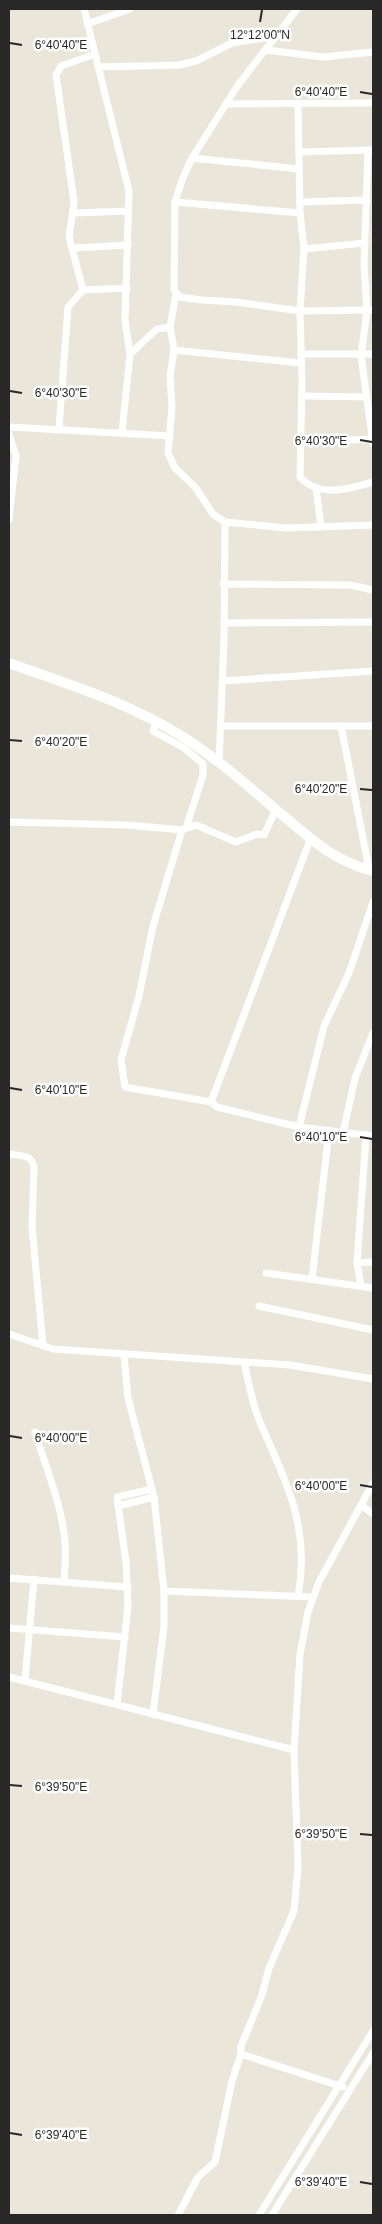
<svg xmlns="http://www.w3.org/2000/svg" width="382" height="2224" font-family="Arial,sans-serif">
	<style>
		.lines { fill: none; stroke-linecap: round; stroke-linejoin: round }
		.street { stroke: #fff; stroke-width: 7 }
		.secondary { stroke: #fff; stroke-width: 10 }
		.ticks { fill: none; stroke: #282828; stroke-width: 2 }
		.ticks-label { font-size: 12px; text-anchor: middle; fill: #282828; stroke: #fff; stroke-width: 5; stroke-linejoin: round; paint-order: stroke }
	</style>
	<rect width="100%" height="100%" fill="#eae6da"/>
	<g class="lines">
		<!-- street -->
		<g class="street">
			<path d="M 84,9 L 129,191 L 125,320 L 130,354 L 122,432"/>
			<path d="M 297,9 L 238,85 L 192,158 L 182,180 L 175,202 L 174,290 L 180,297 L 202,300 L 236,302 L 300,311 L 373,310"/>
			<path d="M 87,24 L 130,9"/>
			<path d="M 266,50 L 323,57 L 373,52"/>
			<path d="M 98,67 L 179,65 L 196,61 L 232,43 L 277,36"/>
			<path d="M 298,103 L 300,213 L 304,249 L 300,311 L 302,382 L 300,477 C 319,498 349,489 373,482"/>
			<path d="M 226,104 L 373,103"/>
			<path d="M 368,150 L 364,265 L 367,311 L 361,356 L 373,443"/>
			<path d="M 299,152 L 373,150"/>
			<path d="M 192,158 L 299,169"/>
			<path d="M 175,202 L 300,213"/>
			<path d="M 300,202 L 367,200"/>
			<path d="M 74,213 L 129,211"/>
			<path d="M 74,248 L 128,245"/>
			<path d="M 304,249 L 365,243"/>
			<path d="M 83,290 L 69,237 L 74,202 L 56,75 L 61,66 L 95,54"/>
			<path d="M 170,327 L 174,350 L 170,376 L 172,407 L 168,453 L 175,468 L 195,487 L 213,514 L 225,522 L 286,528 L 373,525"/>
			<path d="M 174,350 L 301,363"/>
			<path d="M 130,354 L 157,329 L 170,327 L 176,294"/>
			<path d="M 301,354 L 373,354"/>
			<path d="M 302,396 L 367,397"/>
			<path d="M 9,427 L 170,436"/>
			<path d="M 59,428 L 68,307 L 83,290 L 127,288"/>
			<path d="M 9,434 L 16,456 L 9,519"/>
			<path d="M 301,442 L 373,439"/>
			<path d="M 316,488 L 321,527"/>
			<path d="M 223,584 L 350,585 L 373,590"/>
			<path d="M 224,623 L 373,622"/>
			<path d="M 222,681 L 373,671"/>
			<path d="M 156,722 L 153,731 L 184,748 L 203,764 L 203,775 L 186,828"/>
			<path d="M 221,726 L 373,726"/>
			<path d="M 341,726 L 369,869"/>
			<path d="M 219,763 L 224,640 L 225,522"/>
			<path d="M 9,822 L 128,825 L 182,830 L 196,825 L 236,842 L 257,834 L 264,835 L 276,809"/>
			<path d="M 182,830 L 153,926 L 139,996 L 121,1060 L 125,1087 L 211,1102"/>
			<path d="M 310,840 L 211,1102 L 217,1107 L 299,1127 L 373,1136"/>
			<path d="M 299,1127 L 324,1026 L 349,973 L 373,902"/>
			<path d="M 343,1133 L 355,1078 L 373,1033"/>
			<path d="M 9,1154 C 20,1156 32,1154 34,1167 L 32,1227 L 43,1346"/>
			<path d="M 357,1263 L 373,1262"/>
			<path d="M 266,1273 L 373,1288"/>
			<path d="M 312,1279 L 329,1131"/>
			<path d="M 361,1286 L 357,1263 L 366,1135"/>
			<path d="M 259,1306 L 373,1330"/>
			<path d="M 9,1334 L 53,1349 L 290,1365 L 373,1379"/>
			<path d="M 124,1355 L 128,1398 L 154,1497 L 164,1591 L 164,1626 L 153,1714"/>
			<path d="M 244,1363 C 249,1382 252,1404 260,1422 C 286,1483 311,1528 298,1596"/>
			<path d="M 35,1432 C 46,1468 62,1505 65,1542 C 66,1555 65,1569 64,1582"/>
			<path d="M 361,1505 L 373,1514"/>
			<path d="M 118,1506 L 154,1497"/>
			<path d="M 9,1578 L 128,1587"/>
			<path d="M 164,1591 L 313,1597"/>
			<path d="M 9,1628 L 125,1637"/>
			<path d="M 9,1677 L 294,1750"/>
			<path d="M 25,1680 L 34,1579"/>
			<path d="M 117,1704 L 128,1606 L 126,1562 L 117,1497 L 152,1489"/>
			<path d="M 241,2054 L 343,2087"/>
			<path d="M 178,2215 L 198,2177 L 215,2162 L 232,2081 L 241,2054 L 241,2046 L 262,1995 L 269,1968 L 294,1911 L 298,1867 L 294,1750 L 300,1654 L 308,1612 L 319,1582 L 373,1483"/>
			<path d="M 259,2215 L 373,2031"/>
			<path d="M 272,2215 L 373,2053"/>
		</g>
		<!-- secondary -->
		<path class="secondary" d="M 9,663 C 67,684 130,703 183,737 C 218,759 249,787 281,814 C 312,839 333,861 373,871"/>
	</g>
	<!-- ticks -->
	<path class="ticks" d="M 260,22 L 262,10M 10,43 L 22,45M 360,92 L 372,94M 10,391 L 22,393M 360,440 L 372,442M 10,740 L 22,741M 360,789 L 372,790M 10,1088 L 22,1090M 360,1137 L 372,1139M 10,1436 L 22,1438M 360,1485 L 372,1487M 10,1785 L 22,1786M 360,1834 L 372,1835M 10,2133 L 22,2135M 360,2182 L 372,2184"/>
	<g class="ticks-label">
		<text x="260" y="39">12°12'00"N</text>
		<text x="61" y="49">6°40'40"E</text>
		<text x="321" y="96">6°40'40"E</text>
		<text x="61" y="397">6°40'30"E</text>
		<text x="321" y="445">6°40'30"E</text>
		<text x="61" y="746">6°40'20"E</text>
		<text x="321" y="793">6°40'20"E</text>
		<text x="61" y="1094">6°40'10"E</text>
		<text x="321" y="1141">6°40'10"E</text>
		<text x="61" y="1442">6°40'00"E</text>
		<text x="321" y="1490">6°40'00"E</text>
		<text x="61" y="1791">6°39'50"E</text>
		<text x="321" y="1838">6°39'50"E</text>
		<text x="61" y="2139">6°39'40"E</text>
		<text x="321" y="2186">6°39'40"E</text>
	</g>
	<!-- border -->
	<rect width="382" height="2224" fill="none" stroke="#282828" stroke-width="20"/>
</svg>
